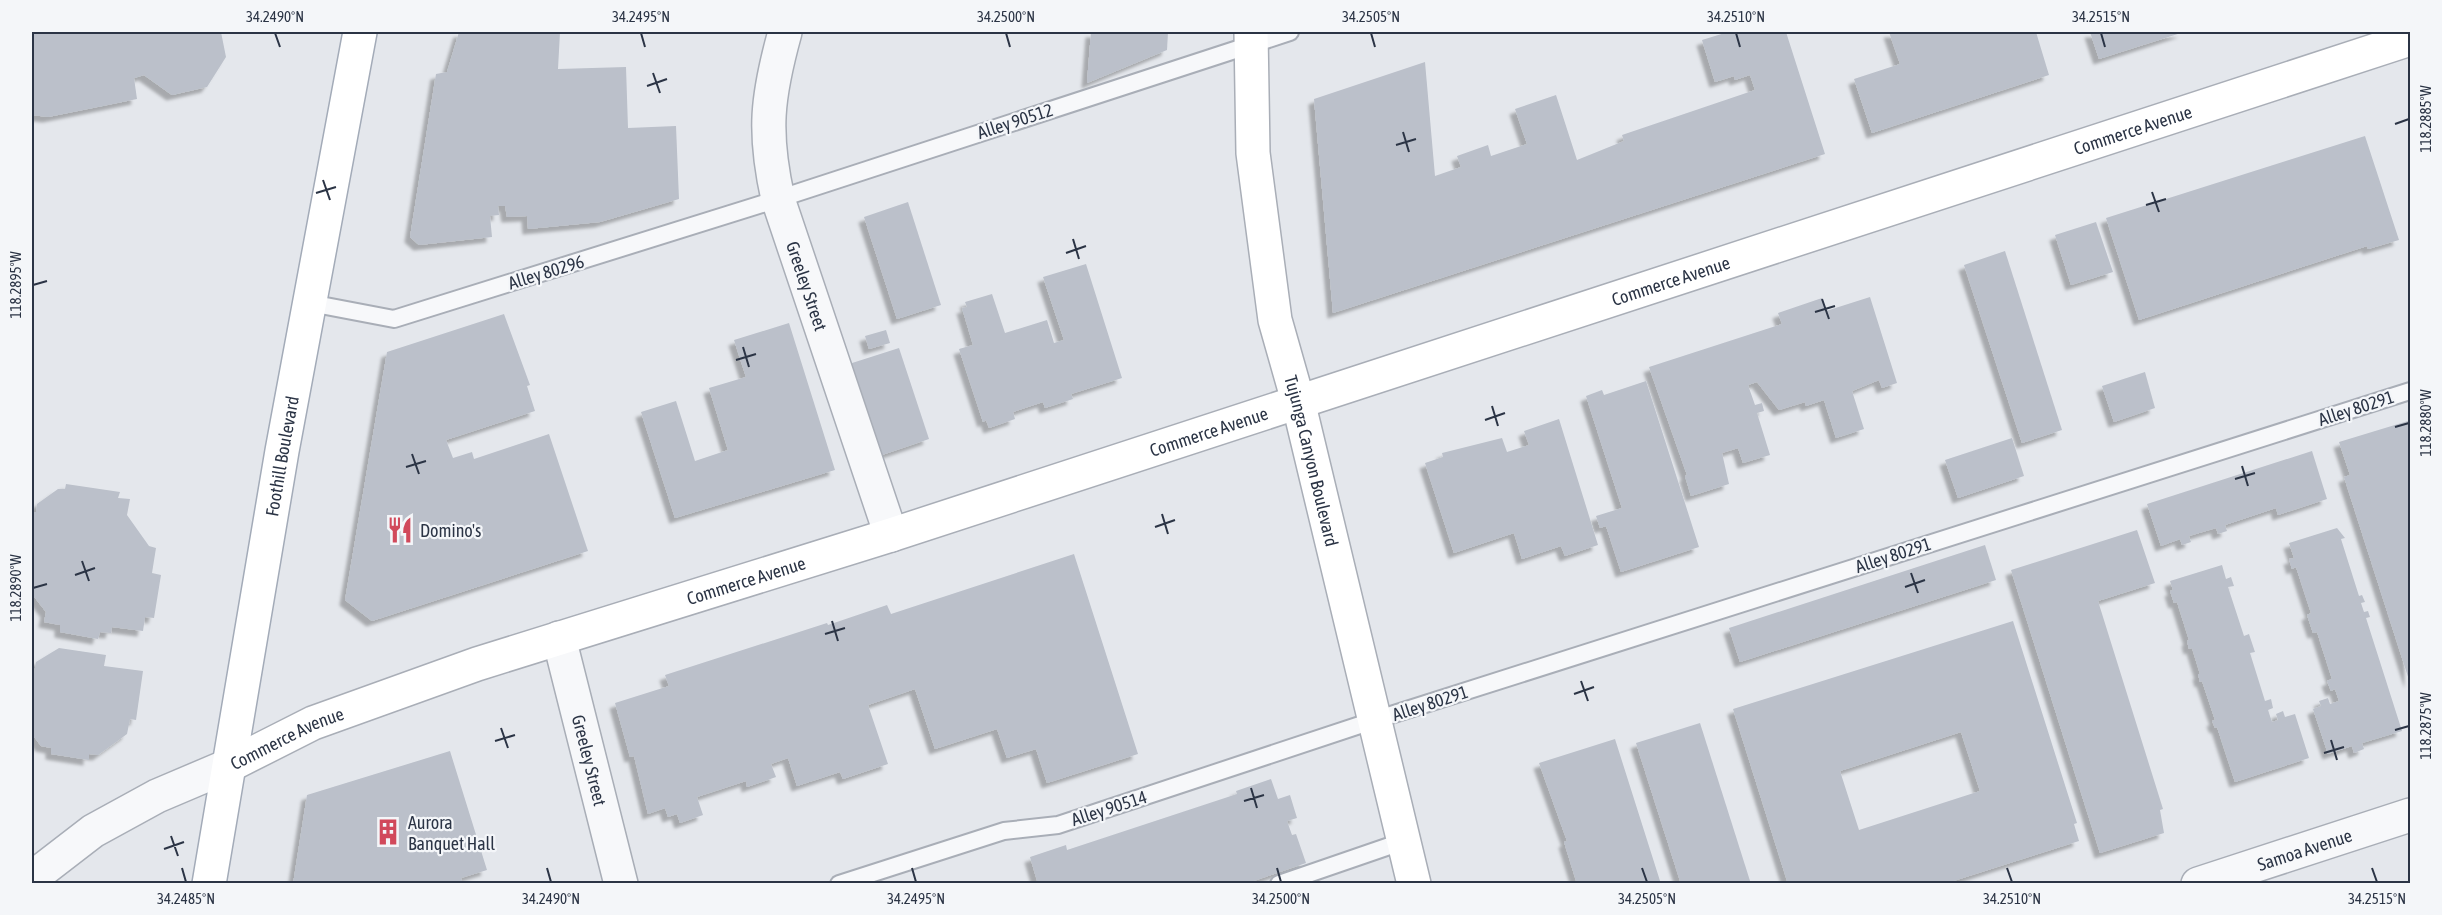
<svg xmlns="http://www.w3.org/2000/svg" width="2442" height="915" font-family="'Asap Condensed',sans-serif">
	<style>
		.building { fill: #bbc0ca; fill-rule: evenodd; filter: url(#shadow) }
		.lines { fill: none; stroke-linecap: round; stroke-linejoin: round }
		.lane-casing { stroke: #a9aeb7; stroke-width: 20 }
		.street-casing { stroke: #a9aeb7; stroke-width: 36 }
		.secondary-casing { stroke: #a9aeb7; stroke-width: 36 }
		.primary-casing { stroke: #a3abb8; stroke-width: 36 }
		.lane { stroke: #f7f8fa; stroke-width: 16 }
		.street { stroke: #f7f8fa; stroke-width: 33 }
		.secondary { stroke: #fff; stroke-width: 33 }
		.primary { stroke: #fff; stroke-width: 33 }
		.ticks { fill: none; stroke: #2b3445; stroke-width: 2 }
		.labels { text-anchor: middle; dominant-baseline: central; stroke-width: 4.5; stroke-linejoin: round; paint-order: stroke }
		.street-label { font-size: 18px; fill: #2b3445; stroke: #f4f6f9 }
		.poi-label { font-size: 18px; fill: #2b3445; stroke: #f4f6f9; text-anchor: start }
		.neatline { fill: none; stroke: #2b3445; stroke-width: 2 }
		.ticks-label { font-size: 15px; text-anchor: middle; fill: #2b3445 }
	</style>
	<defs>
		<filter id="shadow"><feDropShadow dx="-5.5" dy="5.5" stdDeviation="1.5" flood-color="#0004"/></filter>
	</defs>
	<rect width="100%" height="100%" fill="#e4e7ec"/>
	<!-- building -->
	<g class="building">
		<path d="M 32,32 L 221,32 L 226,57 L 207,87 L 172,95 L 144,75 L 134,78 L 137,99 L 48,117 L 32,115 Z"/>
		<path d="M 459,32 L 560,32 L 558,69 L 626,67 L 628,128 L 676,126 L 679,199 L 600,222 L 528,229 L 527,216 L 507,217 L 505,206 L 498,206 L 499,215 L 490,216 L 492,237 L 419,245 L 410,237 L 436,74 L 447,72 Z"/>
		<path d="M 1091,32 L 1168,32 L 1167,50 L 1087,83 Z"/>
		<path d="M 1728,32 L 1786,32 L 1825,154 L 1333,313 L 1314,99 L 1425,62 L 1435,176 L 1461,167 L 1457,156 L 1488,145 L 1491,156 L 1527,144 L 1515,109 L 1556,95 L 1577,160 L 1624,141 L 1622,135 L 1755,90 L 1750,75 L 1735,80 L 1734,76 L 1715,82 L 1702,40 Z"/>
		<path d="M 1889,32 L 2036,32 L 2049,75 L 1872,133 L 1854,79 L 1900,64 Z"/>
		<path d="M 2090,32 L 2184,32 L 2099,59 Z"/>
		<path d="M 2365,136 L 2399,240 L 2368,249 L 2367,246 L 2139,320 L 2106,218 Z"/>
		<path d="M 908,202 L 941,305 L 897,319 L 864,217 Z"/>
		<path d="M 2096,222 L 2113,272 L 2071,285 L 2055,235 Z"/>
		<path d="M 2005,251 L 2062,430 L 2022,443 L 1964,265 Z"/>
		<path d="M 1086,264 L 1122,378 L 1071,394 L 1073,399 L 1045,408 L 1043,402 L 1013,412 L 1015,419 L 989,428 L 986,420 L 983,422 L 959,349 L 973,345 L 962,308 L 967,307 L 965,302 L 992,294 L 1005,333 L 1047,320 L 1054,343 L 1064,340 L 1043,277 Z"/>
		<path d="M 1870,297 L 1897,383 L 1882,388 L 1879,380 L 1852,391 L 1864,429 L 1836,438 L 1824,400 L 1806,406 L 1805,402 L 1779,410 L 1757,382 L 1748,385 L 1755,405 L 1762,403 L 1764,411 L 1757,413 L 1770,455 L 1743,463 L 1738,448 L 1722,453 L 1729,484 L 1691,496 L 1685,476 L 1687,475 L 1649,367 L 1782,324 L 1778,313 L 1822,298 L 1826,311 Z"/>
		<path d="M 504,314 L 530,385 L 527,386 L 535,411 L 446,440 L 453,458 L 472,452 L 474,459 L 549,434 L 588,551 L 372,621 L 345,600 L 387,352 Z"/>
		<path d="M 789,323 L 835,470 L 675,518 L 641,412 L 676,401 L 695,461 L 728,450 L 709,388 L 746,377 L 734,340 Z"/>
		<path d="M 886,330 L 890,343 L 869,349 L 865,336 Z"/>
		<path d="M 899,348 L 929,439 L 879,456 L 849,364 Z"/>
		<path d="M 2145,372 L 2155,408 L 2114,422 L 2102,386 Z"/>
		<path d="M 1646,381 L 1699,547 L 1621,572 L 1606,526 L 1600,528 L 1596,516 L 1622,508 L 1586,396 L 1602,390 L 1604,395 Z"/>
		<path d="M 1559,419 L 1598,545 L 1565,556 L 1561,546 L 1522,559 L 1514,533 L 1454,553 L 1425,463 L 1443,457 L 1442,453 L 1502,438 L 1507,452 L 1529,445 L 1524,431 Z"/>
		<path d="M 2408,421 L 2410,429 L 2410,683 L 2344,477 L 2350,475 L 2339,442 Z"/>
		<path d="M 2012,438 L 2024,476 L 1958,498 L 1945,460 Z"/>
		<path d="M 2312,451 L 2327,499 L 2278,515 L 2276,508 L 2225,525 L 2227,531 L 2218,534 L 2216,528 L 2189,536 L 2191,542 L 2182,545 L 2180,539 L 2161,546 L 2147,504 Z"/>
		<path d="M 66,484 L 120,492 L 118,498 L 130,499 L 127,515 L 149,546 L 156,548 L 152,573 L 161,575 L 154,618 L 145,617 L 143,631 L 112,627 L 111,633 L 100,632 L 98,639 L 60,632 L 60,625 L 44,622 L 46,612 L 32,594 L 32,512 L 36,512 L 37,504 L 58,489 L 65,489 Z"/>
		<path d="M 2337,528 L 2345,538 L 2341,539 L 2359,596 L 2362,595 L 2365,602 L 2361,603 L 2364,612 L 2368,611 L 2370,617 L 2366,618 L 2402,731 L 2362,743 L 2364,749 L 2354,753 L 2352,746 L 2328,754 L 2313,709 L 2321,706 L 2319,701 L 2328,698 L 2330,704 L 2339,701 L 2335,689 L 2331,691 L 2327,681 L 2332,679 L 2317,632 L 2313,633 L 2307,615 L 2311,613 L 2296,567 L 2292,569 L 2289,559 L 2294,558 L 2289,543 Z"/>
		<path d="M 2137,530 L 2155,583 L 2098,601 L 2163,809 L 2160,810 L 2164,833 L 2100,853 L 2011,570 Z"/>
		<path d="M 1985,545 L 1996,580 L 1740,662 L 1729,628 Z"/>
		<path d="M 1074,554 L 1138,754 L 1047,783 L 1036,749 L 1007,758 L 997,729 L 935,749 L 915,689 L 868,705 L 888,764 L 843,779 L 840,772 L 797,786 L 788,758 L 771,764 L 776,777 L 747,787 L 746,781 L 697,797 L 703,815 L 680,823 L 677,814 L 668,817 L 665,808 L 648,814 L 634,756 L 630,757 L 615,703 L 669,686 L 665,675 L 827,623 L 828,625 L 887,605 L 891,614 Z"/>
		<path d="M 2222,565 L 2226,579 L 2231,577 L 2234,586 L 2228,587 L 2244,636 L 2249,634 L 2255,652 L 2250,653 L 2265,701 L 2271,699 L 2273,708 L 2268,710 L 2272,722 L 2278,720 L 2276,714 L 2283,711 L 2285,717 L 2295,714 L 2309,758 L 2235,782 L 2217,727 L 2215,728 L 2212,721 L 2215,720 L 2202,681 L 2200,682 L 2198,674 L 2200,674 L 2192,648 L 2189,649 L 2187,641 L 2189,640 L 2177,602 L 2174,603 L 2170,591 L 2173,590 L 2170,581 Z"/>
		<path d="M 2013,621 L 2077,823 L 2074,824 L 2079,841 L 1944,884 L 1788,884 L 1733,709 ZM 1961,732 L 1980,791 L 1859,830 L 1840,771 Z"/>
		<path d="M 59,648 L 106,655 L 104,666 L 143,671 L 136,720 L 130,719 L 127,734 L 98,755 L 89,754 L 89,760 L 51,754 L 51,748 L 41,746 L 32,734 L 32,674 L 34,674 L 36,662 Z"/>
		<path d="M 1700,723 L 1751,884 L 1681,884 L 1636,743 Z"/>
		<path d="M 1615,739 L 1661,884 L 1577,884 L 1564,842 L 1567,841 L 1539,763 Z"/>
		<path d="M 450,751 L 487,870 L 461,878 L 463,884 L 293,884 L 307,795 Z"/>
		<path d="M 1271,779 L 1278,799 L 1290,795 L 1297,818 L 1287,821 L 1292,835 L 1296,834 L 1306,863 L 1245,884 L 1038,884 L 1030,857 L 1066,845 L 1067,850 L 1237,794 L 1236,791 Z"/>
	</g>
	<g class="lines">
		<!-- lane casing -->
		<g class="lane-casing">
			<g id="lane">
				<path d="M 310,303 L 394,319 L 778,199 L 1290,32"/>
				<path d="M 839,884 L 1004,831 L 1058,825 L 1375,720 L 2410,391"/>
				<path d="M 1279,884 L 1404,841"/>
			</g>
		</g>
		<!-- street casing -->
		<g class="street-casing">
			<g id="street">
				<path id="s1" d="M 785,32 C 767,97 763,132 778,199 L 891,535"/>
				<path id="s2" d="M 559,638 L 621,884"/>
				<path d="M 32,878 L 93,831 L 157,796 L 230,765"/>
				<path id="s3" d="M 2198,884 L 2410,815"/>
			</g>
		</g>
		<!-- secondary casing -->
		<g class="secondary-casing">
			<g id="secondary">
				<path id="s4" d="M 1251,32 L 1253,153 L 1275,320 L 1298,401 L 1414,884"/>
				<path id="s5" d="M 230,765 L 313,723 L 477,664 L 891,535 L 2410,39"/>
			</g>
		</g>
		<!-- primary casing -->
		<g class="primary-casing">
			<g id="primary">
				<path id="s6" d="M 209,884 L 282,451 L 360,32"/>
			</g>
		</g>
		<!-- lane -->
		<use href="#lane" class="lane"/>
		<!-- street -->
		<use href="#street" class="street"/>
		<!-- secondary -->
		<use href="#secondary" class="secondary"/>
		<!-- primary -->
		<use href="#primary" class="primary"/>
	</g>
	<!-- ticks -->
	<path class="ticks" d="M 275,33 L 280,47M 641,33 L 645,47M 1006,33 L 1010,47M 1371,33 L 1375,47M 1736,33 L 1740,47M 2101,33 L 2105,47M 653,73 L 660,93M 647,86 L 667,79M 2395,124 L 2409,119M 1403,132 L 1409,152M 1396,145 L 1416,139M 323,180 L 330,200M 2152,192 L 2159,212M 316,193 L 336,187M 2146,205 L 2166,199M 1073,239 L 1079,259M 1066,253 L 1086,246M 33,285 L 47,281M 1822,299 L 1829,319M 1815,312 L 1835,306M 743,347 L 749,367M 736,360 L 756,354M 1492,406 L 1498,426M 1485,420 L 1505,413M 2395,427 L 2409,423M 412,454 L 419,474M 2242,466 L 2248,486M 406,467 L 426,461M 2235,479 L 2255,473M 1162,514 L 1168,534M 1155,527 L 1175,520M 82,561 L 89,581M 1911,573 L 1918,593M 75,575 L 95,568M 1905,587 L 1925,580M 33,588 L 47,584M 832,621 L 838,641M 825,634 L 845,628M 1581,681 L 1588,701M 1574,694 L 1594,687M 501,728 L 508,748M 2395,730 L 2409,726M 2331,740 L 2337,760M 495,741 L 515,735M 2324,753 L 2344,747M 1251,788 L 1257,808M 1244,801 L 1264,795M 171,836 L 178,856M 164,849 L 184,842M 182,868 L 186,882M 547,868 L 551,882M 912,868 L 916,882M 1277,868 L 1281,882M 1642,868 L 1647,882M 2007,868 L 2012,882M 2372,868 L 2377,882"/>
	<!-- icons -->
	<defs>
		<g id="restaurant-bare" transform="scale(2.07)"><path d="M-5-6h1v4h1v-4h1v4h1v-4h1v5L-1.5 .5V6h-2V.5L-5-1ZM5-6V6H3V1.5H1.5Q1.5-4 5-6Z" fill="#d1495b" stroke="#f4f6f9" stroke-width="2.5" paint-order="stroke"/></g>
		<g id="building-bare" transform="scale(2.07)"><path d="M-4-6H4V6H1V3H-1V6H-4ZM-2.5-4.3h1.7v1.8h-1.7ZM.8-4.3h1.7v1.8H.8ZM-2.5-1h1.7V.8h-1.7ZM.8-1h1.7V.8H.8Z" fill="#d1495b" stroke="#f4f6f9" stroke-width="2.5" paint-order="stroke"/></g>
	</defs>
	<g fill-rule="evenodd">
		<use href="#restaurant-bare" x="400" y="530"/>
		<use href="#building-bare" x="388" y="832"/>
	</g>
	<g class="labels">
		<!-- street labels -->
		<g class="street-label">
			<text transform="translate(1015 121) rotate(-18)">Alley 90512</text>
			<text stroke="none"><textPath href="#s5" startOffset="2007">Commerce Avenue</textPath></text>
			<text transform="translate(546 272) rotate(-17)">Alley 80296</text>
			<text stroke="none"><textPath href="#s5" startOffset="1521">Commerce Avenue</textPath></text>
			<text stroke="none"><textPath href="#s1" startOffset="261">Greeley Street</textPath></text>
			<text transform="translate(2356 408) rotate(-18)">Alley 80291</text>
			<text stroke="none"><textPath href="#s5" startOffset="1035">Commerce Avenue</textPath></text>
			<text stroke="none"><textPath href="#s6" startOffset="434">Foothill Boulevard</textPath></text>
			<text stroke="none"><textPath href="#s4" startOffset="435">Tujunga Canyon Boulevard</textPath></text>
			<text transform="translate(1893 555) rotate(-18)">Alley 80291</text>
			<text stroke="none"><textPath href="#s5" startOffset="549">Commerce Avenue</textPath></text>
			<text transform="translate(1430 703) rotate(-18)">Alley 80291</text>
			<text stroke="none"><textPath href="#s5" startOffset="63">Commerce Avenue</textPath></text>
			<text stroke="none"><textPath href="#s2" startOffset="126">Greeley Street</textPath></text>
			<text transform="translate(1109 808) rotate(-18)">Alley 90514</text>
			<text stroke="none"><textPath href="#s3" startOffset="112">Samoa Avenue</textPath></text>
		</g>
		<!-- poi labels -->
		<g class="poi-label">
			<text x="420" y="530">Domino's</text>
			<text x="408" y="822">Aurora<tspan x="408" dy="21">Banquet Hall</tspan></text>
		</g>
	</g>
	<!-- border -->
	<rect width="2442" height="915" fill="none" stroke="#f4f6f9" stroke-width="66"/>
	<rect x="33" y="33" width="2376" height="849" class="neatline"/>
	<g class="ticks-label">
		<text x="275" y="22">34.2490°N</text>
		<text x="641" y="22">34.2495°N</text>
		<text x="1006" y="22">34.2500°N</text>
		<text x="1371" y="22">34.2505°N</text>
		<text x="1736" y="22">34.2510°N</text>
		<text x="2101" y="22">34.2515°N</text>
		<text transform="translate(2426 119) rotate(-90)" y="5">118.2885°W</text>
		<text transform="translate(16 285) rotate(-90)" y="5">118.2895°W</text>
		<text transform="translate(2426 423) rotate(-90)" y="5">118.2880°W</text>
		<text transform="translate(16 588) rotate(-90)" y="5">118.2890°W</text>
		<text transform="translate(2426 726) rotate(-90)" y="5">118.2875°W</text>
		<text x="186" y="904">34.2485°N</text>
		<text x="551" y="904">34.2490°N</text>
		<text x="916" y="904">34.2495°N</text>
		<text x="1281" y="904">34.2500°N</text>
		<text x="1647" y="904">34.2505°N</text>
		<text x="2012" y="904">34.2510°N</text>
		<text x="2377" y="904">34.2515°N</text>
	</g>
</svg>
